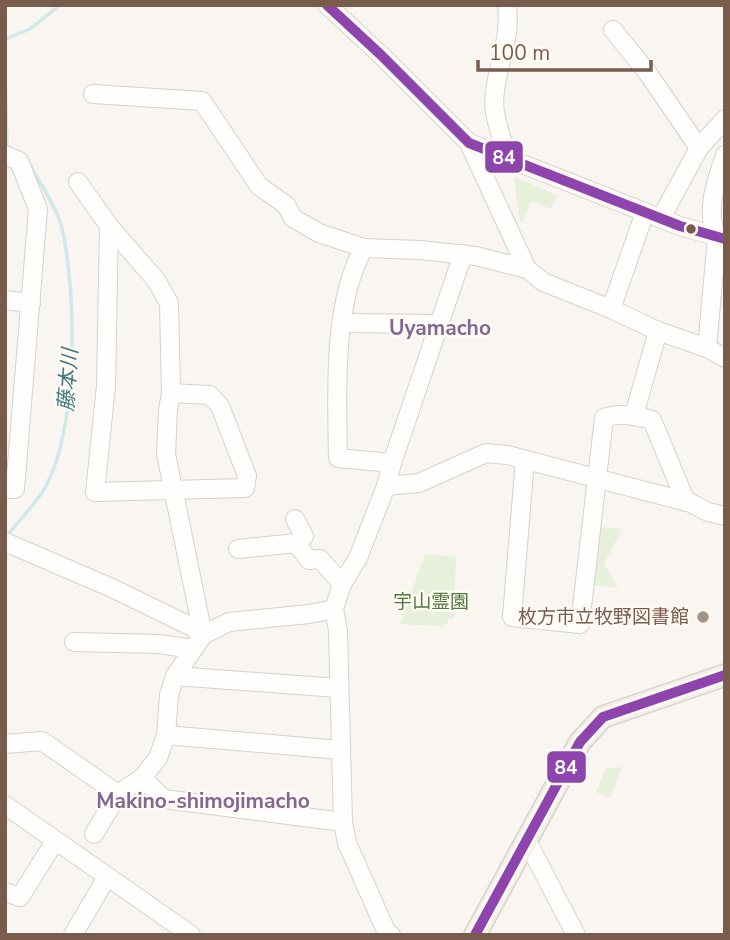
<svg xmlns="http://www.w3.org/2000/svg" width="730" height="940" font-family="'Nunito Sans','Noto Sans JP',sans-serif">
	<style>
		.green { fill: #e7f0db }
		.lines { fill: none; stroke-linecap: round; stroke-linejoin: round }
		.stream { stroke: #d0e8ea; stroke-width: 3.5 }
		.minor-casing { stroke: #d7d1cb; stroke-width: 20 }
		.major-casing { stroke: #dad1cc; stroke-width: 24 }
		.minor { stroke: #fefefd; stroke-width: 18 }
		.major { stroke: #f3eee8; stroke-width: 21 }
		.bus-1-casing { stroke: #fffaf3; stroke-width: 16 }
		.bus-1 { stroke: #8e44ad; stroke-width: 10 }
		.bus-dot { fill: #7a5c4d; stroke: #fffaf3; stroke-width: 2.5 }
		.poi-dot { fill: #a69286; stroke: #fffaf3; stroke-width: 2.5 }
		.labels { text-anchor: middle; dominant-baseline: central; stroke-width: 5; stroke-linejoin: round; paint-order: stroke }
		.park-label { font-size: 19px; fill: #537a41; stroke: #fffaf3 }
		.poi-label { font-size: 19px; fill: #7a5c4d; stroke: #fffaf3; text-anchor: end }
		.neighbourhood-label { font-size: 21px; font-weight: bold; fill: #846695; stroke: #fffaf3 }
		.water-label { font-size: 21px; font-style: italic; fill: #437c86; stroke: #fffaf3 }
		.line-badge { stroke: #fffaf3; stroke-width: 2.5 }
		.badge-label { font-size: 19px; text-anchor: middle; font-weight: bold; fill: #fff }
	</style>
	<rect width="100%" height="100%" fill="#f9f5f0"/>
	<!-- green -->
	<g class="green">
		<path d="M 514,177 L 557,195 L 551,209 L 531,201 L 523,223 L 520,222 Z"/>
		<path d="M 598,527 L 622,529 L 604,564 L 618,588 L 593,585 Z"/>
		<path d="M 425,554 L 456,557 L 454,619 L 448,619 L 448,623 L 440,626 L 400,624 Z"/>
		<path d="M 622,767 L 610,798 L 596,792 L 606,768 Z"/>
	</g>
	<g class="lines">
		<!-- stream -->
		<g class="stream">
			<path d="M 5,39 L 30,29 L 60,5"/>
			<path d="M 5,69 L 7,146 L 11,148"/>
			<path d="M 6,537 C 19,520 36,504 46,486 C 78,425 77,295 62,228 C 58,209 37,179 28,161"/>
		</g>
		<!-- minor casing -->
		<g class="minor-casing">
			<g id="minor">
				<path d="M 327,5 L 381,55 L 469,143 L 680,226 L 725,239"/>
				<path d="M 507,5 C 511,38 499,59 495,91 C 491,113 502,138 508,159"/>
				<path d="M 613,30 L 647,72 L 699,148"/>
				<path d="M 93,94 L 202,101 L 259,186 L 286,205 L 293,218 L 319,233 L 364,248"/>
				<path d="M 469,143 L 527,269 L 543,282 L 611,309 L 658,331 L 707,348 L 725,358"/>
				<path d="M 5,155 L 19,161 L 38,209 L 15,489 L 5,489"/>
				<path d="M 78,182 L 109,226 L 156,280 L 169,303 L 171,393 L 168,410 L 166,454 L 203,635"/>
				<path d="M 661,218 L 699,148 L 725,119"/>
				<path d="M 109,226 L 106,386 L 95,492 L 245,488 L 247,476 L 220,406 L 210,395 L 171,393"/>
				<path d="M 5,300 L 31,303"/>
				<path d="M 611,309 L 645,212"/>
				<path d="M 342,323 L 439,324"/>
				<path d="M 707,348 L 717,238 C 705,210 716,183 725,155"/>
				<path d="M 634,415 L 658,331"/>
				<path d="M 525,460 L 512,617 L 580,624 L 604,418 C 620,412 636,416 652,420 L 686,502"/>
				<path d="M 392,463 L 338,458 C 337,395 332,303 364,248 L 420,250 L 476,256 L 527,269"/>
				<path d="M 386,486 L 419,483 L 486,453 L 507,455 L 691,503 L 708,512 L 725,516"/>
				<path d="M 295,519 L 304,536 L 296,543"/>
				<path d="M 5,542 L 112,588 L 192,627 L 203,635"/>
				<path d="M 238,549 L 296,543 L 309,560 L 320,559 L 342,584"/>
				<path d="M 74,642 L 159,644 L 193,649"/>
				<path d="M 175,676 L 338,688"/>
				<path d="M 166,735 L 340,750"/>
				<path d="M 5,744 L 42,741 L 118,794"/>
				<path d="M 142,778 L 164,799 L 343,822 L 338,631 L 334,609 L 342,584 L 358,558 L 386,486 L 392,463 L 463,254"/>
				<path d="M 5,805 L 191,935"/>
				<path d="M 343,822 L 347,843 L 387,933 L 391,935"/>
				<path d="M 94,834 L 118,794 L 142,778 L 158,758 L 166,735 L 169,695 L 175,676 L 203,635 L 229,622 L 309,614 L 334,609"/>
				<path d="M 526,839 L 576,935"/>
				<path d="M 5,892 L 20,897 L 55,841"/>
				<path d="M 73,935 L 107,877"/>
			</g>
		</g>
		<!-- major casing -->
		<g class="major-casing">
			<path id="major" d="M 475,935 L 580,742 L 603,717 L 725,675"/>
		</g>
		<!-- minor -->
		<use href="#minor" class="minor"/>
		<!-- major -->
		<use href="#major" class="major"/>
		<!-- bus-1 casing -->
		<g class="bus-1-casing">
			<g id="bus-1">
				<path d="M 327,5 L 381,55 L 469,143 L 680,226 L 725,239"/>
				<path d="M 475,935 L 580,742 L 603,717 L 725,675"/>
			</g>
		</g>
		<!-- bus-1 -->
		<use href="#bus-1" class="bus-1"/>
	</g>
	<!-- markers -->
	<circle class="bus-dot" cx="691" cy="229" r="6"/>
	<circle class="poi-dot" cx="703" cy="617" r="7"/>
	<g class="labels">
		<!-- park labels -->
		<g class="park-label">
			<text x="431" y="602">宇山霊園</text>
		</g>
		<!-- poi labels -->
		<g class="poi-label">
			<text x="689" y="617">枚方市立牧野図書館</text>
		</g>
		<!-- neighbourhood labels -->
		<g class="neighbourhood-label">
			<text x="440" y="328">Uyamacho</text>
			<text x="203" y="801">Makino-shimojimacho</text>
		</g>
		<!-- water labels -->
		<g class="water-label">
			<text transform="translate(68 380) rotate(-86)">藤本川</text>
		</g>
	</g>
	<g class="line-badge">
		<rect x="484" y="140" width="40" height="34" rx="7" fill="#8e44ad"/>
		<rect x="546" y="750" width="41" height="34" rx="7" fill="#8e44ad"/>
	</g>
	<g class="badge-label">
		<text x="504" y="164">84</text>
		<text x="566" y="774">84</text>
	</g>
	<!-- border -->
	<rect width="730" height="940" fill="none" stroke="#7a5c4d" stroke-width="14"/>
	<!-- scale -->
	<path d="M478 60v10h173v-10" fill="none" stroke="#7a5c4d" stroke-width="3.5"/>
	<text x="489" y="60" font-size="21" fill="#7a5c4d" stroke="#fffaf3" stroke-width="5" paint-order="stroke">100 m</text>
</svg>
